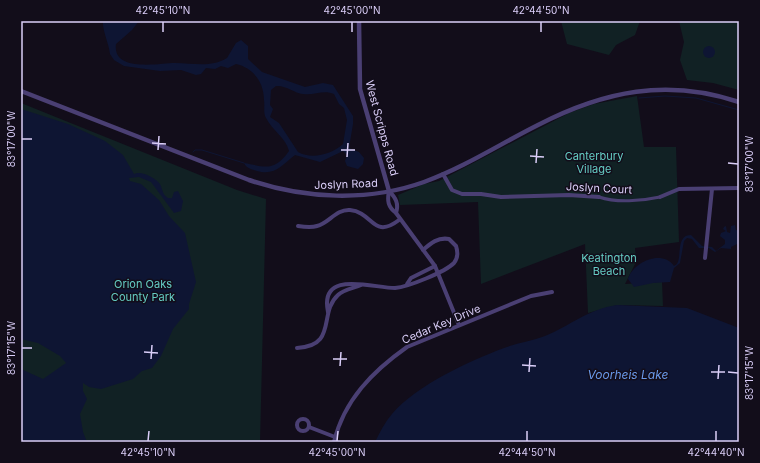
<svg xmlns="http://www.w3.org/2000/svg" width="760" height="463" font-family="Inter,sans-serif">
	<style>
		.green { fill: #112124 }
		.water { fill: #0e1533; fill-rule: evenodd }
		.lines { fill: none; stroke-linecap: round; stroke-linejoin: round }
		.stream { stroke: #0e1533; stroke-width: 1 }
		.pedestrian { stroke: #4a3f73; stroke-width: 3 }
		.minor { stroke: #4a3f73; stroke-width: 4 }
		.tertiary { stroke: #4a3f73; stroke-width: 4.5 }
		.ticks { fill: none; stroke: #dacef8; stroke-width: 1.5 }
		.labels { text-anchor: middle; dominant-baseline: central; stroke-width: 3; stroke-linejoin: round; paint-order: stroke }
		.street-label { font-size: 11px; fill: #dacef8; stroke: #120d1a }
		.park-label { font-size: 11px; fill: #65cdc4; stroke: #120d1a }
		.water-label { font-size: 12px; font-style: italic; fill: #6a99ea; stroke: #120d1a }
		.neatline { fill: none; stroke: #dacef8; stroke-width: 1.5 }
		.ticks-label { font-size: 10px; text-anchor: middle; fill: #dacef8 }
	</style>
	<rect width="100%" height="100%" fill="#120d1a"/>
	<!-- green -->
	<g class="green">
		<path d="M 561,21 L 640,21 L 635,35 L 616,45 L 609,55 L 567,44 Z"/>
		<path d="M 679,21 L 739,21 L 739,90 L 713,83 L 687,80 L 680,60 L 684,42 Z"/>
		<path d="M 637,96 L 644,147 L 676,147 L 679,242 L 635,248 L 636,262 L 625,284 L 662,282 L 663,306 L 617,305 L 588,313 L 585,244 L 481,284 L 478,202 L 400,205 L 398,195 L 424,184 L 439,181 L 569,113 L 594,104 Z"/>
		<path d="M 21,103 L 237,190 L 266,199 L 260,442 L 21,442 Z"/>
	</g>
	<!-- water -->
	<g class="water">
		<path d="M 103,21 L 139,21 L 132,30 L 116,44 C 112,73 160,63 175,63 C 193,63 211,68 227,58 L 236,43 L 241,40 L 248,46 L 248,59 L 262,72 L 305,87 L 323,83 L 333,85 L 353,116 L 353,124 L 349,148 L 359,152 L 364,158 L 363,164 L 358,169 L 347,166 L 345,161 L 347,155 L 343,151 L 320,162 L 295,155 C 282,165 275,176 257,171 C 251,169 246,168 244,163 C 266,167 274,172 289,151 C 286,138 272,130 266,118 C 263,113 265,106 264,100 C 264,83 254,68 236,64 L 228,68 L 221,66 L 215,69 L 206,68 L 201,74 L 196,75 L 181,70 L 160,71 L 124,66 L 114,60 L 110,54 C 109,44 102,30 103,21 ZM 276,86 C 286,85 294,93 303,94 C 314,96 323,89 334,94 L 339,104 L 344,108 L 347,120 L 343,144 C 332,154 312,160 298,152 L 279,123 L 270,117 L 273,109 L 270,105 L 271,90 Z"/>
		<circle cx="709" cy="52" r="6"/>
		<path d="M 21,109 L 68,124 L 105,141 L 123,155 L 134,174 C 141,170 156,178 160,184 C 163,190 162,194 168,198 L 172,198 L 174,192 L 178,191 L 183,201 L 181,211 L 174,213 L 151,182 L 139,177 L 129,178 L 130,181 L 141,184 L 159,200 L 169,216 L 185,233 L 196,282 L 189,304 L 189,309 L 173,329 L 161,356 L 152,368 L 142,371 L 133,379 L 101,389 L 89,387 L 83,383 L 83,391 L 87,399 L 80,414 L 83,432 L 87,442 L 21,442 L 21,369 L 43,379 L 66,363 L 60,356 L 38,343 L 21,339 Z"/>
		<path d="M 735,225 L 736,230 L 739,231 L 739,247 L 737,244 L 731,247 L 731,249 L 721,248 L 715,252 L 709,248 L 699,248 L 692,239 L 687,238 L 684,241 L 680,263 L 674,268 L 670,282 L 653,283 L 634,287 L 628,279 C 633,262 662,249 674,266 L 677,264 C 682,255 676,235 691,235 L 702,246 L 712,247 L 716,251 L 725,244 L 725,240 L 720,236 L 721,233 L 726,231 L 723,229 L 724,227 L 726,226 L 727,232 L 730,233 L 731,226 Z"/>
		<path d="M 617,305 L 687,308 L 739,328 L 739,442 L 375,442 C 380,432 385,422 392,414 C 417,385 469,361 504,348 C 517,343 532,341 545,336 C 570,326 588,309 617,305 Z"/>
	</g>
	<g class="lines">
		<!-- stream -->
		<g class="stream">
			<path d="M 639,98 L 665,96 L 696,98 L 739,110"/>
			<path d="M 193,152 L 195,150 L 202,150 L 244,163"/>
		</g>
		<!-- pedestrian -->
		<path class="pedestrian" d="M 599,197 C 616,203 642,201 660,197"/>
		<!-- minor -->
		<g class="minor">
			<path d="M 443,174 L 452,190 L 462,194 L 481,194 L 501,197 L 569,195 L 599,197"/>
			<path d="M 389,191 C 387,201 388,207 396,213 L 435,266 L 459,325"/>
			<path d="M 389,191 C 396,198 399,204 396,213"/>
			<path d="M 660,197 L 679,189 L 739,188"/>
			<path d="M 298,226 C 304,227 311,228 317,226 C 329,223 336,209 350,210 C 373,212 373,240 399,220"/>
			<path d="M 705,258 L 712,189"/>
			<path d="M 407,284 L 411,278 L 435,266"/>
			<path d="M 328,312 C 319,269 372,288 395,288 C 408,287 445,272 454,263 C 458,258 458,252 456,246 L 449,239 C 438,237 431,243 423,250"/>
			<path d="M 297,348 C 338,346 318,313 338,295 C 343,290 354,288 361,285"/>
			<circle cx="303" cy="425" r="6"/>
			<path d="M 309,427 L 335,437"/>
			<path d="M 334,442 C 344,400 373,371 407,347 L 531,296 L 552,292"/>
		</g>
		<!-- tertiary -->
		<g class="tertiary">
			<path d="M 359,21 L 360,89 L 389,191"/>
			<path d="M 21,91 L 249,180 C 305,199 368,202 424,182 C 465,167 500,144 538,125 C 604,91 667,78 739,102"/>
		</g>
	</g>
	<!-- ticks -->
	<path class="ticks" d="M 163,32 L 163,22M 352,32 L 352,22M 541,32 L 541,22M 22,139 L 32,139M 152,143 L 166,144M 158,150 L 159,136M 341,150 L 355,150M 530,156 L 544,157M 347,157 L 348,143M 536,163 L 537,149M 728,163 L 738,164M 22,348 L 32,348M 144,352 L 158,353M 151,359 L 152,345M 333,359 L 347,359M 522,365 L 536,366M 340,366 L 341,352M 529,372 L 530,358M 711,372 L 725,372M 728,372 L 738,373M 718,379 L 719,365M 148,441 L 149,431M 337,441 L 338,431M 527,441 L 527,431M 716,441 L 716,431"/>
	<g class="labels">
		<!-- street labels -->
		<g class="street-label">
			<text transform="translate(382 128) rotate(75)">West Scripps Road</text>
			<text transform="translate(346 184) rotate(-2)">Joslyn Road</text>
			<text transform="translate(599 188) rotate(3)">Joslyn Court</text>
			<text transform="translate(441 324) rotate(-23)">Cedar Key Drive</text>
		</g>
		<!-- park labels -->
		<g class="park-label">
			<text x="594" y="156">Canterbury<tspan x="594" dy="13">Village</tspan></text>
			<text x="609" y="258">Keatington<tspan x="609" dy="13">Beach</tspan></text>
			<text x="143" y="284">Orion Oaks<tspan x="143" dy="13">County Park</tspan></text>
		</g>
		<!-- water labels -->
		<g class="water-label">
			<text x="628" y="374">Voorheis Lake</text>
		</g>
	</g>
	<!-- border -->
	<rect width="760" height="463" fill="none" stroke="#120d1a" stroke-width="44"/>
	<rect x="22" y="22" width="716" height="419" class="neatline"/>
	<g class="ticks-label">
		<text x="163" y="14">42°45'10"N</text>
		<text x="352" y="14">42°45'00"N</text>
		<text x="541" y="14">42°44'50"N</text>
		<text transform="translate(11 139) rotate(-90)" y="4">83°17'00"W</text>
		<text transform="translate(749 164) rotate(-90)" y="4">83°17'00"W</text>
		<text transform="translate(11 348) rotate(-90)" y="4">83°17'15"W</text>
		<text transform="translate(749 373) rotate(-90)" y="4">83°17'15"W</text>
		<text x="148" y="456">42°45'10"N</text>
		<text x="337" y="456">42°45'00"N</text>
		<text x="527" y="456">42°44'50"N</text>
		<text x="716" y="456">42°44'40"N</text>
	</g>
</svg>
